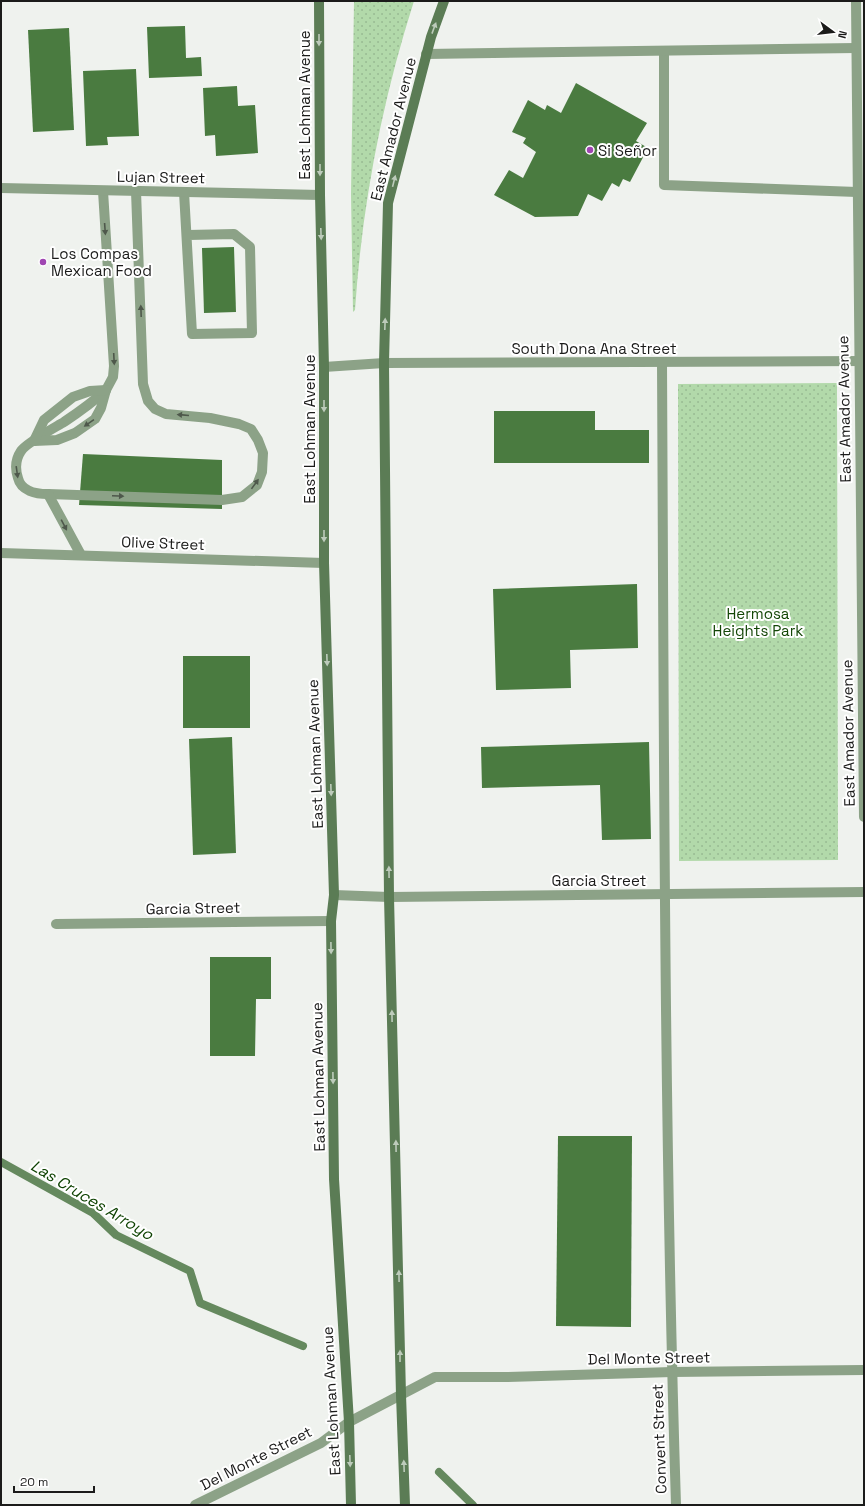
<svg xmlns="http://www.w3.org/2000/svg" width="865" height="1506" font-family="'Space Grotesk',sans-serif">
	<style>
		.green { fill: url(#green-dots) }
		.lines { fill: none; stroke-linecap: round; stroke-linejoin: round }
		.stream { stroke: #65895e; stroke-width: 8 }
		.building { fill: #4a7b40 }
		.lane { stroke: #8ca287; stroke-width: 10 }
		.street { stroke: #8ca287; stroke-width: 10 }
		.secondary { stroke: #5b7c55; stroke-width: 10 }
		.oneway { fill: #bdcbbb }
		.oneway2 { fill: #4e584b }
		.poi-dot { fill: #9f45b1; stroke: #fff; stroke-width: 1.5 }
		.labels { text-anchor: middle; dominant-baseline: central; stroke-width: 4; stroke-linejoin: round; paint-order: stroke }
		.street-label { font-size: 15px; fill: #1b1b1a; stroke: #fff }
		.poi-label { font-size: 15px; fill: #1b1b1a; stroke: #fff; text-anchor: start }
		.park-label { font-size: 15px; fill: #134606; stroke: #fff }
		.water-label { font-size: 16px; font-style: italic; fill: #0f4303; stroke: #fff }
	</style>
	<defs>
		<pattern id="green-dots" width="8" height="8" patternUnits="userSpaceOnUse"><rect width="8" height="8" fill="#b2d9aa"/><path d="M2 2h.1M6 6h.1" fill="none" stroke="#98ba92" stroke-width="1.8" stroke-linecap="round"/></pattern>
	</defs>
	<rect width="100%" height="100%" fill="#eff2ee"/>
	<!-- green -->
	<g class="green">
		<path d="M 354,1 L 414,1 C 382,101 362,205 355,310 L 353,312 L 351,194 Z"/>
		<path d="M 837,383 L 838,860 L 679,861 L 678,384 Z"/>
	</g>
	<g class="lines">
		<!-- stream -->
		<g class="stream">
			<path d="M 1,1162 L 93,1213 L 116,1235 L 190,1271 L 200,1303 L 303,1346"/>
			<path d="M 439,1472 L 473,1505"/>
		</g>
	</g>
	<!-- building -->
	<g class="building">
		<path d="M 185,26 L 186,58 L 201,57 L 202,76 L 149,78 L 147,27 Z"/>
		<path d="M 69,28 L 74,130 L 33,132 L 28,30 Z"/>
		<path d="M 136,69 L 139,136 L 107,137 L 108,145 L 86,146 L 83,71 Z"/>
		<path d="M 576,83 L 647,123 L 636,141 L 648,148 L 630,182 L 623,179 L 619,187 L 612,183 L 602,201 L 588,194 L 578,216 L 535,217 L 494,195 L 509,170 L 523,178 L 536,152 L 523,143 L 526,138 L 512,132 L 528,100 L 545,110 L 547,105 L 561,113 Z"/>
		<path d="M 237,86 L 238,106 L 255,105 L 258,153 L 216,156 L 215,135 L 205,136 L 203,88 Z"/>
		<path d="M 234,247 L 236,312 L 204,313 L 202,248 Z"/>
		<path d="M 494,411 L 595,411 L 595,430 L 649,430 L 649,463 L 494,463 Z"/>
		<path d="M 83,454 L 222,460 L 222,509 L 79,505 Z"/>
		<path d="M 637,584 L 638,648 L 570,650 L 571,688 L 496,690 L 493,589 Z"/>
		<rect x="183" y="656" width="67" height="72"/>
		<path d="M 232,737 L 236,853 L 193,855 L 189,739 Z"/>
		<path d="M 649,742 L 651,839 L 602,840 L 600,785 L 482,788 L 481,747 Z"/>
		<path d="M 210,957 L 271,957 L 271,999 L 256,999 L 255,1056 L 210,1056 Z"/>
		<path d="M 558,1136 L 632,1136 L 631,1327 L 556,1326 Z"/>
	</g>
	<g class="lines">
		<!-- lane -->
		<g class="lane">
			<path d="M 664,51 L 664,185 L 857,192"/>
			<path d="M 426,54 L 856,48"/>
			<path d="M 184,192 L 192,334 L 252,333 L 250,247 L 234,234 L 188,235"/>
			<path d="M 662,362 C 664,743 664,1124 676,1505"/>
			<path d="M 106,390 C 93,402 79,412 64,422 C 54,428 26,443 21,451 C 15,460 15,469 18,478 C 21,491 36,494 48,494 L 222,500 L 242,497 L 257,485 L 262,472 L 263,453 L 258,440 L 251,429 L 239,424 L 210,418 L 166,414 L 155,409 L 148,401 L 143,384 L 136,191"/>
			<path d="M 34,441 L 57,440 L 75,433 L 95,419 L 101,408 L 106,390 L 113,377 L 114,366 L 103,191"/>
			<path d="M 34,441 L 44,420 L 73,397 L 90,391 L 106,390"/>
			<path d="M 48,494 L 81,555"/>
		</g>
		<!-- street -->
		<g class="street">
			<path d="M 856,1 L 864,817"/>
			<path d="M 1,188 L 320,195"/>
			<path d="M 324,367 L 384,363 L 864,361"/>
			<path d="M 1,553 L 324,563"/>
			<path d="M 334,895 L 389,897 L 864,892"/>
			<path d="M 56,924 L 331,921"/>
			<path d="M 195,1505 L 321,1443 L 349,1422 L 435,1377 L 506,1377 L 672,1372 L 864,1370"/>
		</g>
		<!-- secondary -->
		<g class="secondary">
			<path d="M 319,1 L 320,195 L 324,367 L 324,563 L 334,895 L 331,921 L 334,1179 L 349,1422 L 351,1505"/>
			<path d="M 405,1505 L 401,1395 L 389,897 L 384,363 L 388,203 L 431,37 L 444,1"/>
		</g>
	</g>
	<!-- one-way arrows -->
	<defs><path id="oneway-solid" d="M-6-.8H1V-3.2L6.5 0L1 3.2V.8H-6Z"/></defs>
	<g class="oneway">
		<use href="#oneway-solid" transform="translate(434 28) rotate(-70)"/>
		<use href="#oneway-solid" transform="translate(319 40) rotate(90)"/>
		<use href="#oneway-solid" transform="translate(320 170) rotate(90)"/>
		<use href="#oneway-solid" transform="translate(394 181) rotate(-76)"/>
		<use href="#oneway-solid" transform="translate(321 234) rotate(88)"/>
		<use href="#oneway-solid" transform="translate(385 324) rotate(-88)"/>
		<use href="#oneway-solid" transform="translate(324 406) rotate(90)"/>
		<use href="#oneway-solid" transform="translate(324 536) rotate(90)"/>
		<use href="#oneway-solid" transform="translate(327 660) rotate(88)"/>
		<use href="#oneway-solid" transform="translate(331 790) rotate(88)"/>
		<use href="#oneway-solid" transform="translate(389 872) rotate(-91)"/>
		<use href="#oneway-solid" transform="translate(331 948) rotate(89)"/>
		<use href="#oneway-solid" transform="translate(392 1016) rotate(-91)"/>
		<use href="#oneway-solid" transform="translate(333 1078) rotate(89)"/>
		<use href="#oneway-solid" transform="translate(396 1146) rotate(-91)"/>
		<use href="#oneway-solid" transform="translate(399 1276) rotate(-91)"/>
		<use href="#oneway-solid" transform="translate(400 1356) rotate(-90)"/>
		<use href="#oneway-solid" transform="translate(350 1461) rotate(88)"/>
		<use href="#oneway-solid" transform="translate(404 1466) rotate(-92)"/>
	</g>
	<g class="oneway2">
		<use href="#oneway-solid" transform="translate(105 229) rotate(86)"/>
		<use href="#oneway-solid" transform="translate(141 311) rotate(-92)"/>
		<use href="#oneway-solid" transform="translate(114 359) rotate(87)"/>
		<use href="#oneway-solid" transform="translate(183 415) rotate(-175)"/>
		<use href="#oneway-solid" transform="translate(89 423) rotate(145)"/>
		<use href="#oneway-solid" transform="translate(17 472) rotate(82)"/>
		<use href="#oneway-solid" transform="translate(255 484) rotate(-54)"/>
		<use href="#oneway-solid" transform="translate(118 496) rotate(2)"/>
		<use href="#oneway-solid" transform="translate(64 525) rotate(62)"/>
	</g>
	<!-- markers -->
	<g class="poi-dot">
		<circle cx="590" cy="150" r="4"/>
		<circle cx="43" cy="262" r="4"/>
	</g>
	<g class="labels">
		<!-- street labels -->
		<g class="street-label">
			<text transform="translate(304 105) rotate(-90)">East Lohman Avenue</text>
			<text transform="translate(393 129) rotate(-76)">East Amador Avenue</text>
			<text transform="translate(161 177) rotate(1)">Lujan Street</text>
			<text x="594" y="348">South Dona Ana Street</text>
			<text transform="translate(844 409) rotate(-91)">East Amador Avenue</text>
			<text transform="translate(309 429) rotate(-90)">East Lohman Avenue</text>
			<text transform="translate(163 543) rotate(2)">Olive Street</text>
			<text transform="translate(848 733) rotate(-91)">East Amador Avenue</text>
			<text transform="translate(315 754) rotate(-92)">East Lohman Avenue</text>
			<text x="599" y="880">Garcia Street</text>
			<text transform="translate(193 908) rotate(-1)">Garcia Street</text>
			<text transform="translate(318 1077) rotate(-91)">East Lohman Avenue</text>
			<text transform="translate(649 1358) rotate(-1)">Del Monte Street</text>
			<text transform="translate(331 1401) rotate(-93)">East Lohman Avenue</text>
			<text transform="translate(659 1439) rotate(-92)">Convent Street</text>
			<text transform="translate(256 1458) rotate(-27)">Del Monte Street</text>
		</g>
		<!-- poi labels -->
		<g class="poi-label">
			<text x="598" y="150">Si Señor</text>
			<text x="51" y="253">Los Compas<tspan x="51" dy="17">Mexican Food</tspan></text>
		</g>
		<!-- park labels -->
		<g class="park-label">
			<text x="758" y="613">Hermosa<tspan x="758" dy="17">Heights Park</tspan></text>
		</g>
		<!-- water labels -->
		<g class="water-label">
			<text transform="translate(92 1200) rotate(31)">Las Cruces Arroyo</text>
		</g>
	</g>
	<!-- border -->
	<rect width="865" height="1506" fill="none" stroke="#1b1b1a" stroke-width="4"/>
	<!-- north arrow -->
	<g transform="translate(833 32) rotate(105)" stroke="#ffffff" stroke-width="3" paint-order="stroke">
	<path d="M0-3L7 15L0 10L-7 15Z" fill="#1b1b1a"/>
	<text y="-6" font-size="11" font-weight="bold" text-anchor="middle" fill="#1b1b1a">N</text>
	</g>
	<!-- scale -->
	<path d="M14 1486v6h80v-6" fill="none" stroke="#1b1b1a" stroke-width="2"/>
	<text x="20" y="1486" font-size="12" fill="#1b1b1a" stroke="#ffffff" stroke-width="3" paint-order="stroke">20 m</text>
</svg>
